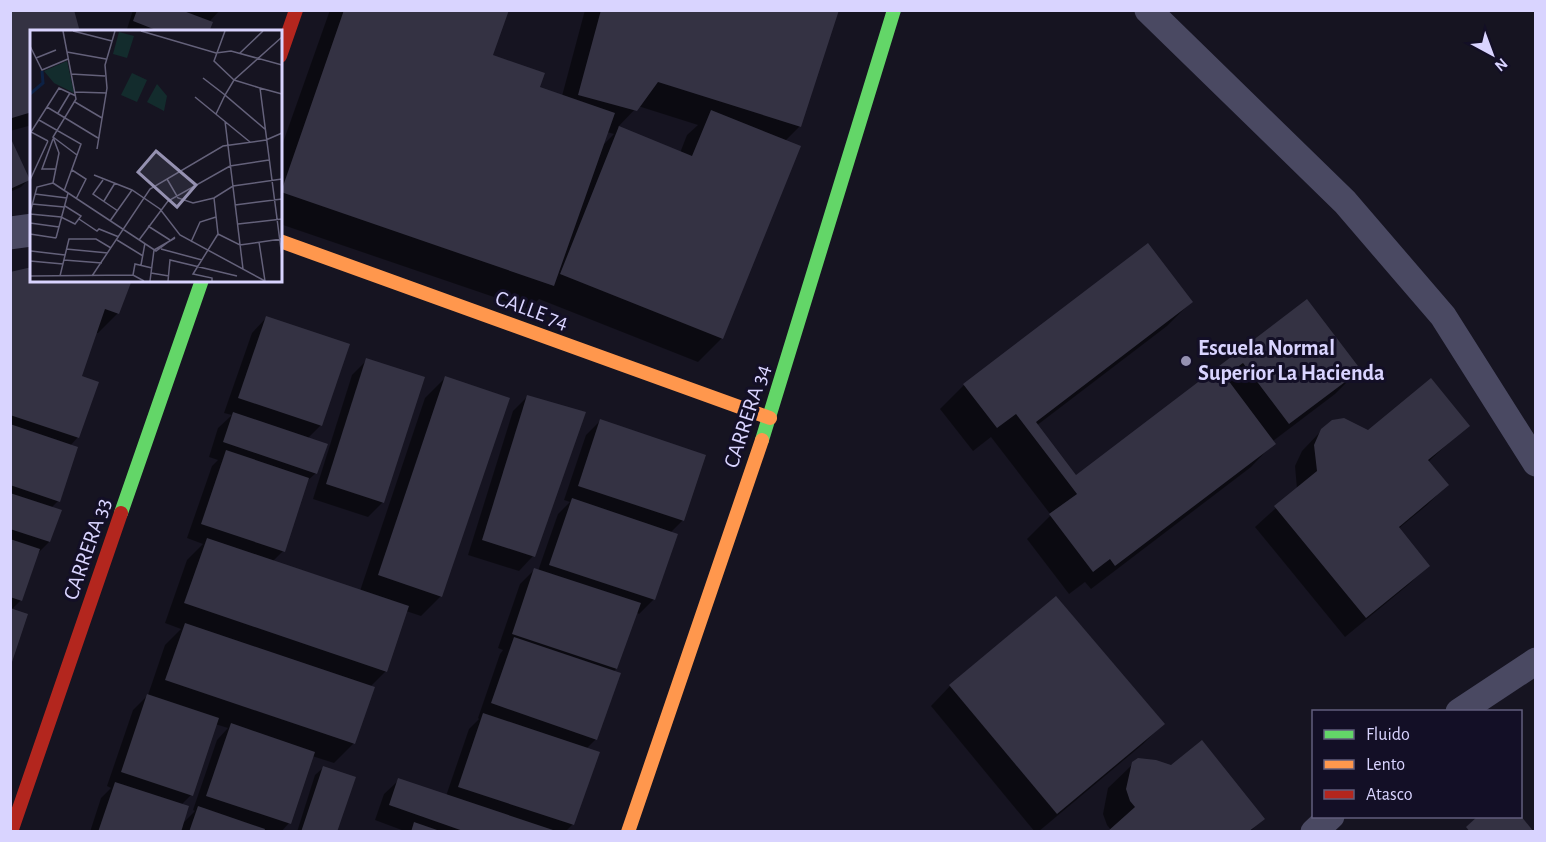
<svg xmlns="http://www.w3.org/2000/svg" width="1546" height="842" font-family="'Alegreya Sans',sans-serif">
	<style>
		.shadow { fill: #0007; fill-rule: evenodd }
		.building { fill: #343243 }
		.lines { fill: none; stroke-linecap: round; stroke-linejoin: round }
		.lane { stroke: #4a4962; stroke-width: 27 }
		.street { stroke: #4a4962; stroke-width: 33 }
		.fast { stroke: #63d668; stroke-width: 14 }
		.slow { stroke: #ff974d; stroke-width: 14 }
		.jam { stroke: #b3261e; stroke-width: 14 }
		.poi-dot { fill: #9591b1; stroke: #130f26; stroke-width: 2 }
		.labels { text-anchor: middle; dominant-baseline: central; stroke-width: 6; stroke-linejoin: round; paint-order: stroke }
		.street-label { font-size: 22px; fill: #d9d4ff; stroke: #130f26 }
		.poi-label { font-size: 22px; font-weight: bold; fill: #d9d4ff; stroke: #130f26; text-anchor: start }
		.inset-river { fill: none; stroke: #0d2144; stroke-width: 3 }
		.inset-road { fill: none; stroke: #64617a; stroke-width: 1.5 }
		.view { fill: #9591b1; fill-opacity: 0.15; stroke: #9591b1; stroke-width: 3 }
		.inset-edge { fill: none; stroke: #d9d4ff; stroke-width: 3 }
	</style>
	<rect width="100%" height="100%" fill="#161421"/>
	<!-- shadow -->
	<g class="shadow">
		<path d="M 10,10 L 32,32 L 32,125 L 10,131 Z"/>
		<path d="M 133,10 L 220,10 L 209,22 L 208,32 L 135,32 L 127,29 Z"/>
		<path d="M 330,10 L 507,10 L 491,56 L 539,88 L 562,96 L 585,10 L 837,10 L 800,126 L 785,141 L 722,338 L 698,362 L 539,299 L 529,309 L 280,224 L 280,151 ZM 638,106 L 698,125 L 687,135 L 680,153 L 618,127 ZM 607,132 L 614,134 L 602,146 Z"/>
		<path d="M 10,144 L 28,180 L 21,187 L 10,192 Z"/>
		<path d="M 1147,245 L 1191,302 L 1167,326 L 1036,426 L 1076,477 L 1306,301 L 1359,370 L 1335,394 L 1273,441 L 1274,443 L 1251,467 L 1091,589 L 1085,582 L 1069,594 L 1027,539 L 1051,515 L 991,437 L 973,451 L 940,409 L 964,385 Z"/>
		<path d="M 10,273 L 118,313 L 98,333 L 96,333 L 81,376 L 78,437 L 70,446 L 58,501 L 51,508 L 49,542 L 37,554 L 21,600 L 11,610 L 10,662 Z"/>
		<path d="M 266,318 L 321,425 L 307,439 L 316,473 L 306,482 L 283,551 L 272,562 L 360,591 L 425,398 L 445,378 L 441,596 L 421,616 L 406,611 L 386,671 L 370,687 L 354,743 L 334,763 L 312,756 L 289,823 L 281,832 L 90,832 L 101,798 L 111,788 L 107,786 L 133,710 L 148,695 L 165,645 L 181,629 L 165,623 L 187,560 L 203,544 L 187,538 L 212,466 L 218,460 L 209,457 L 218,428 L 232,415 L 224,413 L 252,333 ZM 215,724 L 228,728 L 217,740 L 193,810 L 195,811 L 181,825 L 181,805 L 191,795 Z"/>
		<path d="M 367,360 L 383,502 L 368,517 L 313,499 L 352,375 Z"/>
		<path d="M 528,396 L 533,556 L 519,571 L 468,555 L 513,411 Z"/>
		<path d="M 601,420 L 683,520 L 670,533 L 654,599 L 639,614 L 636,612 L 616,669 L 613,672 L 596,739 L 586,749 L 573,824 L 565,832 L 407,832 L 375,820 L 384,794 L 399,780 L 446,796 L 469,729 L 479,719 L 478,718 L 500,654 L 503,650 L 498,648 L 520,584 L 535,569 L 538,571 L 558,514 L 570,502 L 564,500 L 586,435 Z"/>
		<path d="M 1468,425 L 1428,462 L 1447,485 L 1427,505 L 1398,529 L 1428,566 L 1408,585 L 1345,637 L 1255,527 L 1297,489 L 1295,466 L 1302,451 L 1322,430 L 1368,432 Z"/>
		<path d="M 950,686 L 1163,724 L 1143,744 L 1038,832 L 1035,832 L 931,706 Z"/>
		<path d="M 1133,764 L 1172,767 L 1263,818 L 1250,832 L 1109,832 L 1111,830 L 1107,825 L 1103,814 L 1108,788 Z"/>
		<path d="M 323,768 L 335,832 L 297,832 L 315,775 Z"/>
	</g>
	<!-- building -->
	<g class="building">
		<path d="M 10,10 L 74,10 L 80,32 L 32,32 L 32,112 L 12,118 Z"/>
		<path d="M 137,10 L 181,10 L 213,22 L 209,32 L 161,32 L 133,21 Z"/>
		<path d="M 344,10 L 509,10 L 493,55 L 545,73 L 540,87 L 615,113 L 554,286 L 281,192 Z"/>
		<path d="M 601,10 L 839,10 L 801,127 L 658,82 L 637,111 L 578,95 Z"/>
		<path d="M 711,110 L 801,146 L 723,339 L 560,274 L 619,126 L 692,156 Z"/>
		<path d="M 12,141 L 30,180 L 10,189 L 10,142 Z"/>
		<path d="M 1148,243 L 1193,302 L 1036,422 L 1076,475 L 1307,299 L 1361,370 L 1289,424 L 1243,363 L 1225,376 L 1276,444 L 1115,566 L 1110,559 L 1093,572 L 1049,514 L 1077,494 L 1016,414 L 997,428 L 963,384 Z"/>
		<path d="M 32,267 L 32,280 L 132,280 L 119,314 L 105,309 L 82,376 L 99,382 L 79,438 L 10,415 L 10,272 Z"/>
		<path d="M 266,316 L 350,344 L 322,426 L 238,398 Z"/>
		<path d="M 366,358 L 425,377 L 384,503 L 326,484 Z"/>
		<path d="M 445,376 L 510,398 L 442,597 L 378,575 Z"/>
		<path d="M 1431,378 L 1470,426 L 1428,460 L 1449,485 L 1399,527 L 1430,566 L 1366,618 L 1274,506 L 1317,471 L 1314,445 L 1321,429 L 1332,420 L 1344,418 L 1368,430 Z"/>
		<path d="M 527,395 L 586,412 L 535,557 L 482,540 Z"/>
		<path d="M 233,412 L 328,444 L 317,474 L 223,442 Z"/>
		<path d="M 600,419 L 706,455 L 684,521 L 578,486 Z"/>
		<path d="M 10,424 L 78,447 L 60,502 L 10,485 Z"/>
		<path d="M 226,450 L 309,478 L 285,552 L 201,524 Z"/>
		<path d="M 10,493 L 62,510 L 50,542 L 10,529 Z"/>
		<path d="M 572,498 L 678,534 L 655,600 L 549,565 Z"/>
		<path d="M 207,538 L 409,606 L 387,672 L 184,603 Z"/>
		<path d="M 10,539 L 40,549 L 22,601 L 10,597 Z"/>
		<path d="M 534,568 L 641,603 L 617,669 L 512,634 Z"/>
		<path d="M 1056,596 L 1165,724 L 1057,814 L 949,685 Z"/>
		<path d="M 10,608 L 28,614 L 11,665 L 10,665 Z"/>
		<path d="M 185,623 L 375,687 L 355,744 L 165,680 Z"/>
		<path d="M 514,637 L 621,673 L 597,740 L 491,703 Z"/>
		<path d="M 147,694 L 219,718 L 193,796 L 121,772 Z"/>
		<path d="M 483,713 L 600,752 L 574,825 L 458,787 Z"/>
		<path d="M 231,723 L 315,752 L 291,824 L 206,796 Z"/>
		<path d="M 1202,740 L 1265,819 L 1248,832 L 1107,832 L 1135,807 L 1130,801 L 1126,789 L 1132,762 L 1138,758 L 1156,760 L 1171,765 Z"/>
		<path d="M 323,766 L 356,777 L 337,832 L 301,832 Z"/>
		<path d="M 398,778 L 556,831 L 556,832 L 466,832 L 389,805 Z"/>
		<path d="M 115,782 L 189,806 L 181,832 L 98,832 Z"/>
		<path d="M 198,806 L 265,829 L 264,832 L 189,832 Z"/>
		<path d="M 1478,816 L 1521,816 L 1534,832 L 1470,832 L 1466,827 Z"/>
		<path d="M 414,822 L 440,831 L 440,832 L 411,832 Z"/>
	</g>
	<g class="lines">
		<!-- lane -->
		<g class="lane">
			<path d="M 1148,10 L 1345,202 L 1443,316 L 1536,463"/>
			<path d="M 1459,712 L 1536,661"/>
			<path d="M 1314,832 L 1331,816"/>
		</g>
		<!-- street -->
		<path class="street" d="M 10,233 L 32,230"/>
		<!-- fast -->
		<g class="fast">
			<path d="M 762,440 L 894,10"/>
			<path d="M 121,513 L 202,280"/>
		</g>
		<!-- slow -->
		<g class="slow">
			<path d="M 280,241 L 770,418"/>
			<path d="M 628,832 L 762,440"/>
		</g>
		<!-- jam -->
		<g class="jam">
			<path d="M 280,56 L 296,10"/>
			<path d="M 11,832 L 121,513"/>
		</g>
	</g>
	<!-- markers -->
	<circle class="poi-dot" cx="1186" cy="361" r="6"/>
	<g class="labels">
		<!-- street labels -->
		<g class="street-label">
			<text transform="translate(532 310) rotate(20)">CALLE 74</text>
			<text transform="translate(747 416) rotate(-72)">CARRERA 34</text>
			<text transform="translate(87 549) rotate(-71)">CARRERA 33</text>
		</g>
		<!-- poi labels -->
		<g class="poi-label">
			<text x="1198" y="348">Escuela Normal<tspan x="1198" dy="25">Superior La Hacienda</tspan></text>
		</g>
	</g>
	<!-- overview -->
	<g transform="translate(30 30)">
		<rect width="252" height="252" fill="#161421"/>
		<path d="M 89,2 L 104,6 L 97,28 L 83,24 ZM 37,31 L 44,63 L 24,53 L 14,41 ZM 102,43 L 117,50 L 107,72 L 91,65 ZM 127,54 L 137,66 L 134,81 L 117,72 Z" fill="#132c2d"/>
		<path class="inset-river" d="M 0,64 L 13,53 L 12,41"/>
		<path class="inset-road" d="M 43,1 L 82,11M 111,1 L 186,23 L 201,21 L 252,35M 195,1 L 184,31 L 204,50M 0,16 L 12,40 L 38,29M 37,22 L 76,29M 210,23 L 233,1M 6,28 L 26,20M 41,44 L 75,46M 173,48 L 195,65 L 186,84M 204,50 L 230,58 L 252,227M 230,58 L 252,64M 45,62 L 77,63M 165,67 L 220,112M 45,72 L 72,88M 17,77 L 68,108M 28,83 L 40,63M 9,90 L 51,114 L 34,161M 195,91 L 213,239M 236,100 L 195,65 L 204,50 L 252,7M 23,107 L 47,125M 23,109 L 12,139 L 25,139M 18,111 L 1,102 L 29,58 L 46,66M 67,119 L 77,58 L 75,35 L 85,1M 42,140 L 56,149 L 46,169M 64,145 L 102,160 L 130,179 L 150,205 L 235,251M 137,149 L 148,168 L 163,173 L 184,168 L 203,156 L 252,149M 0,150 L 18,111M 73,150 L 63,164 L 88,181M 23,153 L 29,123 L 23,107 L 46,69 L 33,1M 23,153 L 126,221 L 145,207M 5,164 L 37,168M 74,171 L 85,153M 2,174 L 34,177M 205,175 L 252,169M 0,183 L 7,157 L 23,153M 0,184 L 31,187 L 45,194 L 51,186 L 35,176M 49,189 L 67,201 L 69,199 L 89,207M 80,191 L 102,160M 0,193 L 29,197M 208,194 L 252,189M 118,196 L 140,210M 0,204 L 26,208M 188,204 L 210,215 L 251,209M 26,208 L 38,163M 87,210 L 113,226M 109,210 L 138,171 L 200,136 L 239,130M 161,212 L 170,192 L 186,187M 229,212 L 235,251M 36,219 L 78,223M 131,219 L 172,230M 124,220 L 145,208M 1,221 L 35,225M 34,230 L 72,233M 0,231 L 33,234M 111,235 L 115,213M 121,243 L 139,246M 103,245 L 105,234 L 122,238M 0,246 L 103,245 L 114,251M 30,246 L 39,209 L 66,209 L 81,218M 62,246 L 120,159 L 193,116 L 236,110 L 252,103M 120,251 L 124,220M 138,251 L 140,230 L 207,246M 182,251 L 182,248 L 163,244 L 188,204 L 184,168"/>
		<path class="view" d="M 126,121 L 166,155 L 147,177 L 108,142 Z"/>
		<rect width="252" height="252" class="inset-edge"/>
	</g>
	<!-- border -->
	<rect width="1546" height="842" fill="none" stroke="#d9d4ff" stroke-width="24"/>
	<!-- legend -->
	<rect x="1312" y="710" width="210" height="108" fill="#130f26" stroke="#625e7d" stroke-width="1.5"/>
	<rect x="1324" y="730" width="30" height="9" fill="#63d668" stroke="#625e7d" stroke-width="1.5"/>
	<text x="1366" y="740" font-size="18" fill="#d9d4ff">Fluido</text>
	<rect x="1324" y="760" width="30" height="9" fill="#ff974d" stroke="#625e7d" stroke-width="1.5"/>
	<text x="1366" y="770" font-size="18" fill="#d9d4ff">Lento</text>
	<rect x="1324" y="790" width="30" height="9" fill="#b3261e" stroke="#625e7d" stroke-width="1.5"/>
	<text x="1366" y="800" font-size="18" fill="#d9d4ff">Atasco</text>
	<!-- north arrow -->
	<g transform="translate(1492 54) rotate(139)" stroke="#130f26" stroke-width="4.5" paint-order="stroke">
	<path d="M0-4.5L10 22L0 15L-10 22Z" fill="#d9d4ff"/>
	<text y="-9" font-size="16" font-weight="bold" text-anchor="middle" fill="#d9d4ff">N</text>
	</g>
</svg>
